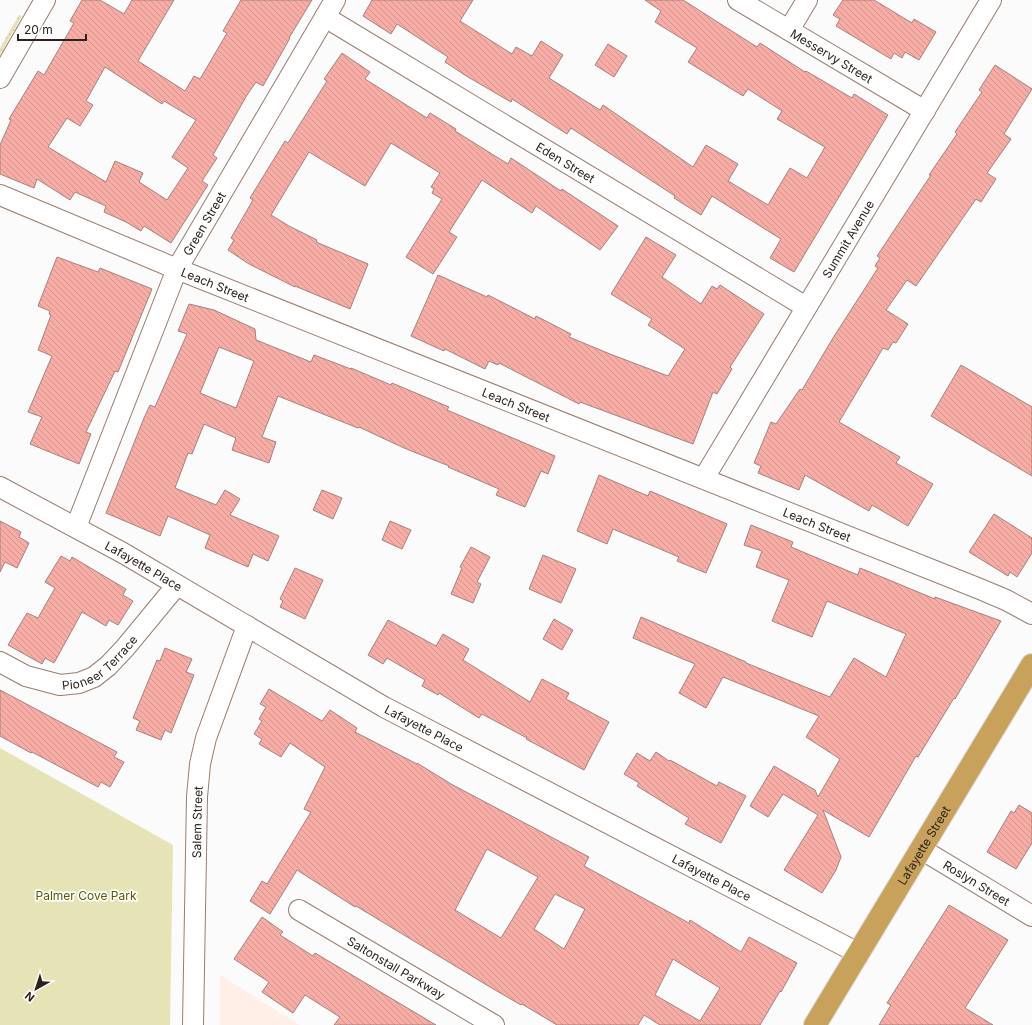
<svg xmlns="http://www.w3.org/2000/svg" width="1032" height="1025" font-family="Inter,sans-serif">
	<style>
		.built { fill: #ffefe6 }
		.grass { fill: url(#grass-dots) }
		.green { fill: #e6e3b7 }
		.building { fill: url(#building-back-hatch); stroke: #a2817e; fill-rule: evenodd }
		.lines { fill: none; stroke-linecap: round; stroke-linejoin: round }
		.minor-casing { stroke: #997d6d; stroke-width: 22 }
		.trunk-casing { stroke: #d9d7d6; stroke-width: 24 }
		.minor { stroke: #fff; stroke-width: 20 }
		.trunk { stroke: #c8a25a; stroke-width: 22 }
		.labels { text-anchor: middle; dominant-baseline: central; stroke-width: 3.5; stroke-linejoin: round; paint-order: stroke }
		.street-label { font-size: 12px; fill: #2c211b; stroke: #fff }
		.park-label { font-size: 12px; fill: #5d5700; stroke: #fff }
	</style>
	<defs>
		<pattern id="grass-dots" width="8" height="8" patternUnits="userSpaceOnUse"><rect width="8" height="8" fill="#e6e3b7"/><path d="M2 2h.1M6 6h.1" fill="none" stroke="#c5c29d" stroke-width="1.8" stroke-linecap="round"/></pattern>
		<pattern id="building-back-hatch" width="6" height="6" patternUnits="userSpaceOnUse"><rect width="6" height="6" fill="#f7ada5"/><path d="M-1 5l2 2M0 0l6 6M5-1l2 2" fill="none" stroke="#d4958d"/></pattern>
	</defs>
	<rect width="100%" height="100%" fill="#fbfbfb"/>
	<!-- built -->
	<path class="built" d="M 220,975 L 300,1025 L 220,1025 Z"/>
	<!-- grass -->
	<path class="grass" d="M 19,15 L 22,16 L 0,55 L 0,48 Z"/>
	<!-- green -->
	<path class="green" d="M 0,748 L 173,845 L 170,1025 L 0,1025 Z"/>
	<!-- building -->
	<g class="building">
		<path d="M 82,0 L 100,0 L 124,14 L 132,0 L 174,0 L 138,61 L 185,91 L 194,76 L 200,79 L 227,33 L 223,31 L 241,0 L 312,0 L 289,38 L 290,38 L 263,86 L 256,82 L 247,95 L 213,155 L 217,158 L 202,181 L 208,185 L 171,243 L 144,226 L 141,231 L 126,222 L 104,212 L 106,206 L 75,192 L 70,200 L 37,179 L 34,188 L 0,174 L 0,145 L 11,120 L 9,119 L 38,71 L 44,75 L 74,23 L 70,21 ZM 105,67 L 162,104 L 164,101 L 196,120 L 172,157 L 188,168 L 167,200 L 139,182 L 143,173 L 115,161 L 106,182 L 48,147 L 67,118 L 80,126 L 93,105 L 86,101 Z"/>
		<path d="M 372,0 L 473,0 L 460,21 L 512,54 L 516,47 L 532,56 L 541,41 L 563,55 L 549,78 L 600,110 L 603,105 L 693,167 L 706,145 L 738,164 L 728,181 L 768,205 L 790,168 L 807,178 L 825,147 L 777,119 L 782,111 L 748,89 L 743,96 L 688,62 L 697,48 L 655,22 L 661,11 L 645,0 L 683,0 L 757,47 L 760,43 L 805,72 L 806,71 L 852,98 L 854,94 L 888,115 L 794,272 L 770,258 L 781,239 L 712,196 L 701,215 L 674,198 L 675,196 L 571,128 L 567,134 L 512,99 L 511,102 L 468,77 L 445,62 L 448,57 L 397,24 L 391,34 L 363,16 Z"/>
		<path d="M 843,0 L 874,0 L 912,23 L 914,19 L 936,32 L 919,60 L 905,52 L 902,58 L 894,53 L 891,59 L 836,26 L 840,19 L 833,15 Z"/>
		<path d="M 608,44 L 627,56 L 614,77 L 595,65 Z"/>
		<path d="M 342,53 L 370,72 L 365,79 L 427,118 L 430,113 L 456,129 L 455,131 L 508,164 L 511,158 L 561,191 L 562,189 L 618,226 L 600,250 L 536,206 L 532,213 L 482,180 L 449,232 L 457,237 L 433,274 L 406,257 L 442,199 L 432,193 L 434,189 L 431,187 L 440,173 L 391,143 L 365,186 L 309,152 L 271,215 L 289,226 L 317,240 L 316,242 L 368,264 L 350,309 L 295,286 L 295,287 L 249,264 L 228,250 L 234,240 L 231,238 L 253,200 L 250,198 L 285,141 L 288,143 L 327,81 L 324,79 Z"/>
		<path d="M 995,65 L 1032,89 L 1004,134 L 1011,139 L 987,173 L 996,179 L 981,202 L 976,199 L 916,286 L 907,280 L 886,310 L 908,324 L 896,343 L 893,342 L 888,350 L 883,348 L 839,422 L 900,457 L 896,463 L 933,484 L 908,526 L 872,505 L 869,511 L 805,475 L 799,490 L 758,473 L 761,466 L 754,463 L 771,422 L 776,424 L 800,389 L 802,390 L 833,338 L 878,268 L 875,266 L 880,258 L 877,256 L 931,175 L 929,175 L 957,134 L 955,132 L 982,92 L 979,90 Z"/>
		<path d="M 646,237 L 676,255 L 662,277 L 701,304 L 712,286 L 717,289 L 720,285 L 764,314 L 730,367 L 732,369 L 717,394 L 713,392 L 693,444 L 580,402 L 579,404 L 499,363 L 498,365 L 489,361 L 485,369 L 445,349 L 444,351 L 411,336 L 438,275 L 487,297 L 488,295 L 535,319 L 536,316 L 571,334 L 569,337 L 610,354 L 668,376 L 685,349 L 648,325 L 652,319 L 611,294 Z"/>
		<path d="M 57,257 L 98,272 L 100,268 L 152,289 L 118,372 L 115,371 L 86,432 L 91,434 L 79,464 L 30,444 L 42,417 L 28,412 L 52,356 L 38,350 L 51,315 L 49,314 L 50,311 L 38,306 Z"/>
		<path d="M 189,304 L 214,310 L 255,329 L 256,340 L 311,362 L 314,355 L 351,369 L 351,368 L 391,385 L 392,383 L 449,407 L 447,410 L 555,456 L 548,474 L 541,471 L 525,507 L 496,495 L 499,489 L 448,467 L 449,466 L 404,448 L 359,427 L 358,428 L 278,396 L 262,437 L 276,442 L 269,463 L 232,450 L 236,438 L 204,424 L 192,454 L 188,453 L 175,488 L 216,505 L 225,490 L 240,499 L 230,515 L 279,536 L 268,561 L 253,554 L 248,567 L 205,548 L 210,535 L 168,516 L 160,536 L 106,513 L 144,418 L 150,405 L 155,407 L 187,334 L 178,331 ZM 219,347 L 254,361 L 236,408 L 200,393 Z"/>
		<path d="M 961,365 L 1032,407 L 1032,476 L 931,416 Z"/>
		<path d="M 599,475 L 648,496 L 650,491 L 727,524 L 706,573 L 677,561 L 679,557 L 613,529 L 607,544 L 577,531 Z"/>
		<path d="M 322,490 L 342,498 L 333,519 L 313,510 Z"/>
		<path d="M 994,514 L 1032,538 L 1032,553 L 1017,577 L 1010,572 L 1008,576 L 969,552 Z"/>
		<path d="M 0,521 L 21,532 L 19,537 L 29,543 L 17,568 L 5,562 L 0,572 Z"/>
		<path d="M 390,521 L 411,530 L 402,549 L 382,540 Z"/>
		<path d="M 751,525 L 793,542 L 791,547 L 858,575 L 860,568 L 935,599 L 935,597 L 1001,621 L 955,699 L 954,698 L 918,757 L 916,756 L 869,837 L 823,810 L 841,857 L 836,870 L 822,893 L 784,870 L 818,815 L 783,794 L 768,817 L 750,806 L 774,766 L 815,790 L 818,797 L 840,759 L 806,737 L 819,716 L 723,677 L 706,708 L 679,693 L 695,664 L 633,638 L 641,617 L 746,662 L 746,663 L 830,697 L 854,658 L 886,677 L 906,634 L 827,601 L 812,637 L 772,621 L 789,580 L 756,567 L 762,551 L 744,545 Z"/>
		<path d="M 471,547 L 490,557 L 477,582 L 481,584 L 473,603 L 451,594 L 462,568 L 460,567 Z"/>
		<path d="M 543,555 L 576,569 L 561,603 L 529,589 Z"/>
		<path d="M 61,556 L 70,561 L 72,557 L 126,589 L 123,595 L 133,601 L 118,625 L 109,620 L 106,626 L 82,612 L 54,663 L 45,658 L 42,664 L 8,645 L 27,613 L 38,618 L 55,588 L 45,582 Z"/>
		<path d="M 295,568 L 323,580 L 305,619 L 280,607 L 283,601 L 280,599 Z"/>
		<path d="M 554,619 L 573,630 L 562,650 L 543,639 Z"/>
		<path d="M 388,620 L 436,646 L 443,634 L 469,649 L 463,660 L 530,702 L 542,679 L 569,693 L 566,699 L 609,722 L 584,770 L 526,739 L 527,738 L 482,714 L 479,718 L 439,693 L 438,695 L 422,686 L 425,680 L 387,658 L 383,664 L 368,655 Z"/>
		<path d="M 165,648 L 192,659 L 186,672 L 194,675 L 171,733 L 165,730 L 161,740 L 136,730 L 140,721 L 133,718 L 157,660 L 160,661 Z"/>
		<path d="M 269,689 L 322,721 L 330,710 L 357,728 L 355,732 L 417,764 L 417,763 L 451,784 L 589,857 L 584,866 L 689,923 L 690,920 L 741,952 L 749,937 L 797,963 L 781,992 L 780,991 L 760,1025 L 660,1025 L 644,1015 L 638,1025 L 557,1025 L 522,1004 L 521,1005 L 490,987 L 356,906 L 355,907 L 297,870 L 270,914 L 250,901 L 262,881 L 267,884 L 311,812 L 304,809 L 325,767 L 290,743 L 281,757 L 259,744 L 262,739 L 254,734 L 262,721 L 259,719 L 266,707 L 260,704 ZM 487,849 L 538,877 L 501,938 L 455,910 ZM 555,894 L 585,909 L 564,949 L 534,929 ZM 673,959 L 720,988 L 700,1021 L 655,995 Z"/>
		<path d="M 0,690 L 117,752 L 114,757 L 124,762 L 110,787 L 101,782 L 98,787 L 32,752 L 31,753 L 0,736 Z"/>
		<path d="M 656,752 L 669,761 L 670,760 L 717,786 L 719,782 L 746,796 L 721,843 L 685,824 L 689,818 L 637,786 L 639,783 L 624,774 L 637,753 L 650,761 Z"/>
		<path d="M 1019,805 L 1032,813 L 1032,843 L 1016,869 L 987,852 L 1011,811 L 1014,813 Z"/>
		<path d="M 949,905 L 1008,940 L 965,1008 L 993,1025 L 879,1025 L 891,1005 L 887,1003 Z"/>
		<path d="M 262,917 L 283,932 L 280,935 L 313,956 L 315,953 L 436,1025 L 334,1025 L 340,1017 L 305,995 L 293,1013 L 262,992 L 269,982 L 234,959 Z"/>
	</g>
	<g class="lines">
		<!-- minor casing -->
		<g class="minor-casing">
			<g id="minor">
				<path id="s1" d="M 738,0 L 925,111"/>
				<path id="s2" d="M 325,17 L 806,307"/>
				<path d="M 789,30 L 807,0"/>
				<path d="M 0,78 L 45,0"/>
				<path id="s3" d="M 0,195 L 177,269 L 980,589 L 1006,600 L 1032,614"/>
				<path id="s4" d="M 704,478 L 991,0"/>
				<path id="s5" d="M 0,487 L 123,553 L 384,707 L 858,953"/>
				<path id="s6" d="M 76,527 L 177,269 L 335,0"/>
				<path id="s7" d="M 0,662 L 26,676 L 60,685 L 79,683 L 94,677 L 108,666 L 125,648 L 177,585"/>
				<path id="s8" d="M 921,849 L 1032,916"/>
				<path id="s9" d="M 299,910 L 494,1025"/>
				<path id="s10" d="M 193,1025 L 197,797 L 200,764 L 206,738 L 247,626"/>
			</g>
		</g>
		<!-- trunk casing -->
		<g class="trunk-casing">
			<g id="trunk">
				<path id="s11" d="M 815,1025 L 1032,665"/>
			</g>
		</g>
		<!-- minor -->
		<use href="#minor" class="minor"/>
		<!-- trunk -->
		<use href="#trunk" class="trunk"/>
	</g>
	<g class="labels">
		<!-- street labels -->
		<g class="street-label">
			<text stroke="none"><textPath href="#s1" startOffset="109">Messervy Street</textPath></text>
			<text stroke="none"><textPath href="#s2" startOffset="281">Eden Street</textPath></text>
			<text stroke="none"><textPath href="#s6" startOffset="330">Green Street</textPath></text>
			<text stroke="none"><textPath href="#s4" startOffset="279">Summit Avenue</textPath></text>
			<text stroke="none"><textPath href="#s3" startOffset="233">Leach Street</textPath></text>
			<text stroke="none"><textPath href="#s3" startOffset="557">Leach Street</textPath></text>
			<text stroke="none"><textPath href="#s3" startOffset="881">Leach Street</textPath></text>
			<text stroke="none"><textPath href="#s5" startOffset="164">Lafayette Place</textPath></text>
			<text stroke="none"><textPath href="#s7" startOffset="112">Pioneer Terrace</textPath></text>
			<text stroke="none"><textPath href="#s5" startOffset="488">Lafayette Place</textPath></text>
			<text stroke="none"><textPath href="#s10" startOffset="203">Salem Street</textPath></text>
			<text stroke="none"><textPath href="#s11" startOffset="210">Lafayette Street</textPath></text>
			<text stroke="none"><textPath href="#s5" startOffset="812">Lafayette Place</textPath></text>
			<text stroke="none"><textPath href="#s8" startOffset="65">Roslyn Street</textPath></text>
			<text stroke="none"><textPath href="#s9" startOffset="113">Saltonstall Parkway</textPath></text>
		</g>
		<!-- park labels -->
		<g class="park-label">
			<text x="86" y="895">Palmer Cove Park</text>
		</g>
	</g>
	<!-- north arrow -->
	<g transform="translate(36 989) rotate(219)" stroke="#ffffff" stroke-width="3" paint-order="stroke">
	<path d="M0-3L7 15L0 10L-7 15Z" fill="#2c211b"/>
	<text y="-6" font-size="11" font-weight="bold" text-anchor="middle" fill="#2c211b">N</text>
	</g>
	<!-- scale -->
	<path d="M18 34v6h68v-6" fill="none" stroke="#2c211b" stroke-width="2"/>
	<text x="24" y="34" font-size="12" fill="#2c211b" stroke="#ffffff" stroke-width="3" paint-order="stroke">20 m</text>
</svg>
